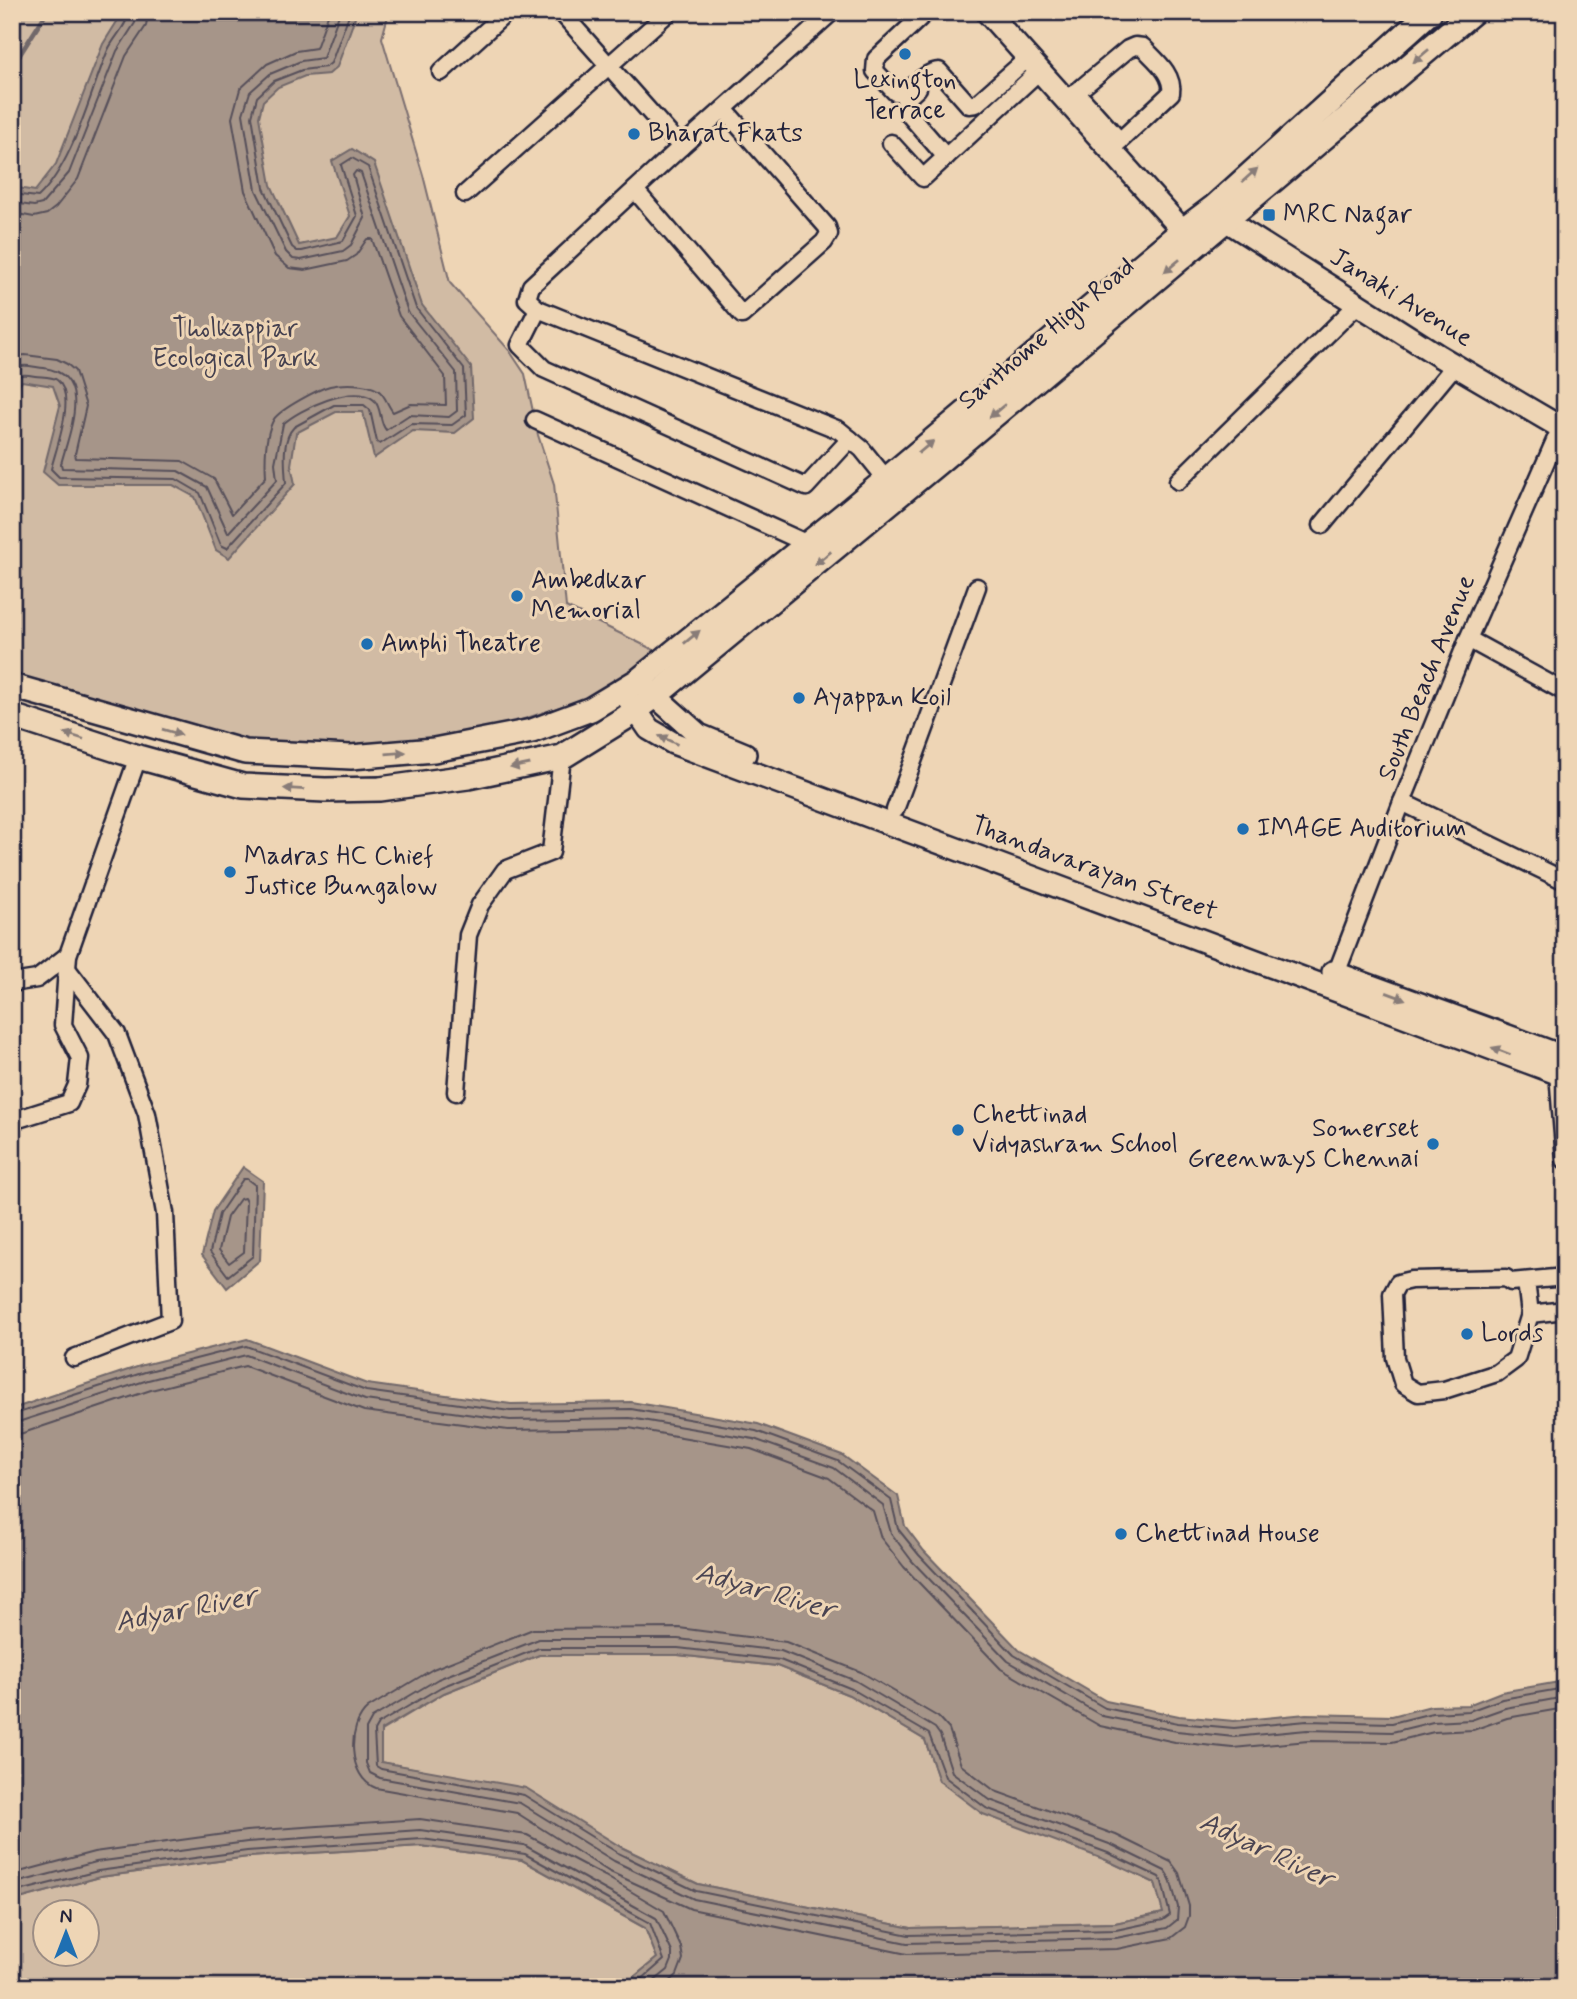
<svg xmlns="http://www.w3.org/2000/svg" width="1577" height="1999" font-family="Mynerve,sans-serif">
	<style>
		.green { fill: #d1bba4; stroke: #7a6e70; stroke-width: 2; fill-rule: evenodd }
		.water { fill: #a69589; stroke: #71676a; stroke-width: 2; fill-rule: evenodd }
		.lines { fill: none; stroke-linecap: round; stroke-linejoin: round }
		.shore { stroke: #57505a; stroke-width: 2 }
		.stream { stroke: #71676a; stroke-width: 4.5 }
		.street-casing { stroke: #22223b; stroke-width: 21 }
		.secondary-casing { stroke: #22223b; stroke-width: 26 }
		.primary-casing { stroke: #22223b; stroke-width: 28 }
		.street { stroke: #eed5b5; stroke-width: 16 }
		.secondary { stroke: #eed5b5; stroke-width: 21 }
		.primary { stroke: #eed5b5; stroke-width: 23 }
		.oneway { fill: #887c78 }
		.poi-dot { fill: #1f6fb2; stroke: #eed5b5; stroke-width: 2.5 }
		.labels { text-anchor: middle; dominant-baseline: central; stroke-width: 6; stroke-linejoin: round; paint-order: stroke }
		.poi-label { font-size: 26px; fill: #22223b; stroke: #eed5b5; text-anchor: start }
		.street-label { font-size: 26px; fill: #22223b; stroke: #eed5b5 }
		.park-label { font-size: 26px; fill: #454150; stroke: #eed5b5 }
		.water-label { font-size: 28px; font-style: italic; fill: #4a4452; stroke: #eed5b5 }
	</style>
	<rect width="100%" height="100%" fill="#eed5b5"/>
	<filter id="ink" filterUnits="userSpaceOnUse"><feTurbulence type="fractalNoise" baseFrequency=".0143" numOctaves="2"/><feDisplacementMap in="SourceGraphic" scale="14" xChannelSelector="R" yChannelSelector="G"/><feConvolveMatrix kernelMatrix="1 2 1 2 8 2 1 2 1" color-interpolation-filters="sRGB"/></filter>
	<g filter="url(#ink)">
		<!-- green -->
		<g class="green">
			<path d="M 12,12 L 389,12 L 382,38 L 423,175 L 450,283 L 509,350 L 525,374 L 538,435 L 554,484 L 566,607 L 658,652 L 593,696 L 515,722 L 441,741 L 343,749 L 240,739 L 12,676 Z"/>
			<path d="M 539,1655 L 678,1655 L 777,1666 L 849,1695 L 925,1740 L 939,1781 L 1155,1883 L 1164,1913 L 1115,1923 L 911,1928 L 698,1884 L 621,1847 L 423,1770 L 381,1762 L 381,1731 L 444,1693 Z"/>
			<path d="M 421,1846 L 522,1860 L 645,1928 L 657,1958 L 622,1987 L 12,1987 L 12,1901 L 100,1877 L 248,1857 ZM 46,1912 L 88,1912 L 88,1954 L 46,1954 Z"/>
		</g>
		<!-- water -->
		<g class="water">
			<path d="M 123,12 L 357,12 L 337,67 L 329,74 L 305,76 L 278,87 L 263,101 L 259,117 L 271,185 L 299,245 L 337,237 L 350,216 L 332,161 L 352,149 L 374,163 L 422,305 L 471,367 L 474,418 L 455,433 L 413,431 L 374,458 L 363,412 L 336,412 L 296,433 L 291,465 L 295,484 L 229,558 L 216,550 L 195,497 L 173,485 L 58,485 L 43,472 L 60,406 L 53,386 L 22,381 L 12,397 L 12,187 L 35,191 L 56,164 L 103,44 Z"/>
			<path d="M 243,1167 L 263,1181 L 260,1260 L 227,1288 L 202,1255 L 213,1211 Z"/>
			<path d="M 247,1339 L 367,1384 L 511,1404 L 631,1402 L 758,1424 L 842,1455 L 898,1496 L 905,1526 L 924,1551 L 1019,1650 L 1106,1701 L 1179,1716 L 1234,1721 L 1306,1714 L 1392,1716 L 1431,1706 L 1468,1705 L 1501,1692 L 1565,1681 L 1565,1987 L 622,1987 L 657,1958 L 645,1928 L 522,1860 L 421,1846 L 248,1857 L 100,1877 L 12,1901 L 12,1409 L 143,1365 ZM 539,1655 L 678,1655 L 777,1666 L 849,1695 L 925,1740 L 939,1781 L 983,1814 L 1106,1860 L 1155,1883 L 1163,1913 L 1115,1923 L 911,1928 L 698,1884 L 621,1847 L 526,1788 L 381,1762 L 381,1730 L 444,1693 Z"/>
		</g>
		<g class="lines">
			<!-- shore -->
			<g class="shore">
				<path d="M 12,194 L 38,197 C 74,163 89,95 108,50 C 114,37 127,26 129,12"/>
				<path d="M 12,203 L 34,206 L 42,204 L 69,173 L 117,51 L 135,23 L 137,12"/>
				<path d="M 12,213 L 34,217 L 47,214 L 56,207 L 78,179 L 126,56 L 146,26 L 148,12"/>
				<path d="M 12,357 L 25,355 L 57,359 L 67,364 L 75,371 L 86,406 L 75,454 L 76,458 L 182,461 L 214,479 L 232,514 L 266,477 C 265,461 265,434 274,419 C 281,409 318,389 330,386 C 343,383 367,383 378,390 C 386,396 387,405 393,412 L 411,404 L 446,405 L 445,376 L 399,316 L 372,239 L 367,239 L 356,255 L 347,261 L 305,270 L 289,268 L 275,256 L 245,191 L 232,118 L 240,89 L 267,64 L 296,51 L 316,48 L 329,12"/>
				<path d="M 12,369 C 23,363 33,367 44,368 C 94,375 69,433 61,464 L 62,468 L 178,471 L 207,487 L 228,533 L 277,480 L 275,463 L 283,424 C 299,409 354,383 374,400 C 382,408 379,422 386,430 L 409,415 L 449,417 L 457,411 L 456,372 L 408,312 L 361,173 L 356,171 L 353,175 L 365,218 L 351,245 L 343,251 L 301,260 L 293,259 L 286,252 L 256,190 L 243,114 L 250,92 L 270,74 L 301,61 L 323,58 L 340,12"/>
				<path d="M 12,383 C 18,373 24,374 35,376 C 41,377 52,376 57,380 C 77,395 56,448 51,469 L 59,477 L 176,479 L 200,493 L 221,545 L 227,548 L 286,483 C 285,466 281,440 294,427 L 334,405 L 364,405 L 370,410 L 377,442 L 380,444 L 411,424 L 452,425 L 466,415 L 464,369 L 416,308 L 368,167 L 352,158 L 341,165 L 357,216 L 343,241 L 302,251 L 297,251 L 292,247 L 264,188 L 252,116 L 257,97 L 274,81 L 302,70 L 326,67 L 331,63 L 350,12"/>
				<path d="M 243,1179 L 247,1179 L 255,1185 L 253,1256 L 228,1276 L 210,1252 L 219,1214 Z"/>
				<path d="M 244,1198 L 246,1202 L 244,1252 L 229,1263 L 219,1250 L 227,1217 L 240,1199 Z"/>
				<path d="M 12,1415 L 145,1372 L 246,1346 L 366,1391 L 510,1411 L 631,1409 L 756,1431 L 838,1461 L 891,1500 L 898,1529 L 919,1555 L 1014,1655 L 1105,1708 L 1178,1723 L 1234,1728 L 1307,1721 L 1392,1723 L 1432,1713 L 1469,1711 L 1502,1699 L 1565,1688"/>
				<path d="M 12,1424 L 148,1380 L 246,1355 L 365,1400 L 510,1420 L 630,1418 L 754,1439 L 834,1468 L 883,1505 L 891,1533 L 912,1561 L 1008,1661 L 1102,1716 L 1177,1731 L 1234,1737 L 1307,1730 L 1392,1732 L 1433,1722 L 1471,1720 L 1505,1708 L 1565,1697"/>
				<path d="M 12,1435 L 23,1433 L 151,1390 L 245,1366 L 364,1411 L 508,1430 L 629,1428 L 751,1449 L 829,1478 L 873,1511 L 881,1538 L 904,1567 L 1001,1669 L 1100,1726 L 1175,1742 L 1233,1748 L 1308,1741 L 1392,1742 L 1434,1732 L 1473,1730 L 1507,1718 L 1565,1708"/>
				<path d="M 679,1628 L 786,1642 L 861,1672 L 938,1717 L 949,1729 L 961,1765 L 995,1791 L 1116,1835 L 1171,1862 L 1179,1873 L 1189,1906 L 1189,1916 L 1185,1927 L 1171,1938 L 1117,1949 L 907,1954 L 691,1909 L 608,1871 L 517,1813 L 376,1788 C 348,1778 346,1726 368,1708 L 433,1669 L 533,1629 Z"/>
				<path d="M 539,1639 L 678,1639 L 781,1651 L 856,1681 L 935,1728 L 940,1735 L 952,1772 L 990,1800 L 1112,1845 L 1165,1871 L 1170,1879 L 1178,1907 L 1177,1920 L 1167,1928 L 1116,1938 L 907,1943 L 694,1899 L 614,1861 L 520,1803 L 380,1778 L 370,1773 L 366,1763 L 366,1729 L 372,1718 L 438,1679 Z"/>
				<path d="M 539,1648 L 678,1648 L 780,1660 L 852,1689 L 929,1734 L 945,1777 L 986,1808 L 1108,1853 L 1159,1877 L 1162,1882 L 1170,1915 L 1163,1920 L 1116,1930 L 909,1935 L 696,1891 L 618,1853 L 524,1795 L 381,1769 L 376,1766 L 374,1731 L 378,1724 L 441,1687 Z"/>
				<path d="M 12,1874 L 94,1852 L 246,1831 L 420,1819 L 527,1835 L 605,1876 L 664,1911 L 681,1947 L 683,1959 L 677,1975 L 664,1987"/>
				<path d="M 12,1884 L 96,1862 L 247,1842 L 420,1830 L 524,1845 L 656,1918 L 672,1952 L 672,1960 L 668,1970 L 647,1987"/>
				<path d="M 12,1893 L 98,1871 L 247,1851 L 422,1839 L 525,1854 L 650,1923 L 664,1960 L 633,1987"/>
			</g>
			<!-- stream -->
			<path class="stream" d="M 12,67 L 47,12"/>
			<!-- street casing -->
			<g class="street-casing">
				<g id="street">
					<path d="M 561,12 L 681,147"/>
					<path d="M 832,12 L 681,147 L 531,286 L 527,299 L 538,309 L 839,430 L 862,449 L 887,480"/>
					<path d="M 926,12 L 876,59 L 875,71 L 895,92 C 912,94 922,72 939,71 L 969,105 L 976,104 L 1028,58"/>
					<path d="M 441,72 L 507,12"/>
					<path d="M 918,88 L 905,100 L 907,112 L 946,157"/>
					<path d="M 1076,92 L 1120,141"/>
					<path d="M 1066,101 L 1128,49 L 1135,46 L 1143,47 C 1155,60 1174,74 1171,93 L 1110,150"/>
					<path d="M 891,143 L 923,178 L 1039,71"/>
					<path d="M 635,190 L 742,315 L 824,242 L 829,234 L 827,227 L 724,109"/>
					<path d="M 465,194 L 669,12"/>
					<path d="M 538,309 L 520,345 L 544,369 L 806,487 L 850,439"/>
					<path d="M 535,420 L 808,544"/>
					<path d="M 1178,481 L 1357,305"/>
					<path d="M 1322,525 L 1456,364"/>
					<path d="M 1468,639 L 1565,692"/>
					<path d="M 1402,802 L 1565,881"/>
					<path d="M 895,810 L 977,587"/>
					<path d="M 67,969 L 117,1034 L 147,1114 L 165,1213 L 170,1321 L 74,1358"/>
					<path d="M 1338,982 L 1336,974 L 1402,802 L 1468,639 L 1561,427"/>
					<path d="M 12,983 L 37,979 L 68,955"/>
					<path d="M 1560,1065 L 1558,1073 L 1565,1160"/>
					<path d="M 456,1092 L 468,935 L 480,905 L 505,870 L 551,852 L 562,757"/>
					<path d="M 12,1121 L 69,1103 L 77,1085 L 80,1058 L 63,1025 L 68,955 L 138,757"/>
					<path d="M 1526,1281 L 1530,1314 L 1516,1359 L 1497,1373 L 1444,1390 L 1418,1393 L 1403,1384 L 1395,1358 L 1392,1294 L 1398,1283 L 1411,1280 L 1506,1278 L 1511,1282 L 1565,1277"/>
					<path d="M 1530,1314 L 1565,1310"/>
				</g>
			</g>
			<!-- secondary casing -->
			<g class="secondary-casing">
				<g id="secondary">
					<path d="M 987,12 L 1194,243"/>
					<path d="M 1215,208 L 1227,221 L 1439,356 L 1565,430"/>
					<path d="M 643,685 L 699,735 L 745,754"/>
					<path d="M 623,691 L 649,729 L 673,743 L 1565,1076"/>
					<path d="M 1333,972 L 1565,1057"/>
				</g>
			</g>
			<!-- primary casing -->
			<g class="primary-casing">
				<g id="primary">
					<path d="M 12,686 L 245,752 L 351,757 L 434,750 L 532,731 L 591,709 L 639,680 L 851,509 L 1182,231 L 1214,207 L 1430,12"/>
					<path d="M 12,716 L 138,757 L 243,786 L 325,790 L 380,789 L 468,777 L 562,757 L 625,718 L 654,697 L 940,461 L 1473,12"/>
				</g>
			</g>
			<!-- street -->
			<use href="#street" class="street"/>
			<!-- secondary -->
			<use href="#secondary" class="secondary"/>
			<!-- primary -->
			<use href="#primary" class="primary"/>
		</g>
		<!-- one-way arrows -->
		<defs><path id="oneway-solid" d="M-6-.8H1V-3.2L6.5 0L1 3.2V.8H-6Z" transform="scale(1.75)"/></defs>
		<g class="oneway">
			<use href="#oneway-solid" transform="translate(1421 56) rotate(140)"/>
			<use href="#oneway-solid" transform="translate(1250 175) rotate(-42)"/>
			<use href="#oneway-solid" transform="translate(1172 266) rotate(140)"/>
			<use href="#oneway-solid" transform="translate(997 411) rotate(140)"/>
			<use href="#oneway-solid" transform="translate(926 447) rotate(-40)"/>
			<use href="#oneway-solid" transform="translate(823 558) rotate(141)"/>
			<use href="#oneway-solid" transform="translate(692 637) rotate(-39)"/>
			<use href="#oneway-solid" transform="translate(172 732) rotate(16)"/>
			<use href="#oneway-solid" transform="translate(74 736) rotate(-162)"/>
			<use href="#oneway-solid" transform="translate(668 740) rotate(-155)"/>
			<use href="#oneway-solid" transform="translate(396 753) rotate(-5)"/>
			<use href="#oneway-solid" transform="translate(520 766) rotate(168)"/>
			<use href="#oneway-solid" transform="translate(294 789) rotate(-177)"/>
			<use href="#oneway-solid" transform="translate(1396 996) rotate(20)"/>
			<use href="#oneway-solid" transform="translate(1501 1051) rotate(-159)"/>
		</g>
	</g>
	<!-- markers -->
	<g class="poi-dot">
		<circle cx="905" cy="54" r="7"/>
		<circle cx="634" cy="134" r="7"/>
		<rect x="1262" y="208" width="14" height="14" rx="3.5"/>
		<circle cx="517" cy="596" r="7"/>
		<circle cx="367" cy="644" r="7"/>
		<circle cx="799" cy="698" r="7"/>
		<circle cx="1243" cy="829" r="7"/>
		<circle cx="230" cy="872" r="7"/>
		<circle cx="958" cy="1130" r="7"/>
		<circle cx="1433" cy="1144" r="7"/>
		<circle cx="1467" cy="1334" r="7"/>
		<circle cx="1121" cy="1534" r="7"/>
	</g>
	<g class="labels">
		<!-- poi labels -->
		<g class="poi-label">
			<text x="905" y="81" text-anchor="middle">Lexington<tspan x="905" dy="30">Terrace</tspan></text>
			<text x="648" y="134">Bharat Fkats</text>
			<text x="1283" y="215">MRC Nagar</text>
			<text x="531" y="581">Ambedkar<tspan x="531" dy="30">Memorial</tspan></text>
			<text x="381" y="644">Amphi Theatre</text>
			<text x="813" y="698">Ayappan Koil</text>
			<text x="1257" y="829">IMAGE Auditorium</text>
			<text x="244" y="857">Madras HC Chief<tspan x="244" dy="30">Justice Bungalow</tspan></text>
			<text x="972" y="1115">Chettinad<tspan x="972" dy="30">Vidyashram School</tspan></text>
			<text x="1419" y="1129" text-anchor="end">Somerset<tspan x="1419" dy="30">Greenways Chennai</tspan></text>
			<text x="1481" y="1334">Lords</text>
			<text x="1135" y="1534">Chettinad House</text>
		</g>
		<!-- street labels -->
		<g class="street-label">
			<text transform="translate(1401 298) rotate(32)">Janaki Avenue</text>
			<text transform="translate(1047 334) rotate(-40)">Santhome High Road</text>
			<text transform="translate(1427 678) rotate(-68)">South Beach Avenue</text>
			<text transform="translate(1094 869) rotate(20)">Thandavarayan Street</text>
		</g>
		<!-- park labels -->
		<g class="park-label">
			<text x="235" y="329">Tholkappiar<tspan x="235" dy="30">Ecological Park</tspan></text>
		</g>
		<!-- water labels -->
		<g class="water-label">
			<text transform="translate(765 1592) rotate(16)">Adyar River</text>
			<text transform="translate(186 1610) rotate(-11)">Adyar River</text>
			<text transform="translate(1266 1851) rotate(25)">Adyar River</text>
		</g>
	</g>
	<!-- margin -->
	<rect width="1577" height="1999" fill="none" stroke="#eed5b5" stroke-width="42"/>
	<rect x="21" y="21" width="1535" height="1957" fill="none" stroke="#22223b" stroke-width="2.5" filter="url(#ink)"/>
	<!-- north arrow -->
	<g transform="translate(66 1933)"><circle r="33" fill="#eed5b5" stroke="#9c8d84" stroke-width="2"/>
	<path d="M0-5L12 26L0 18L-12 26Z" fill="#1f6fb2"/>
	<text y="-10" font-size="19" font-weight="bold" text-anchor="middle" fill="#22223b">N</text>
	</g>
</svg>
